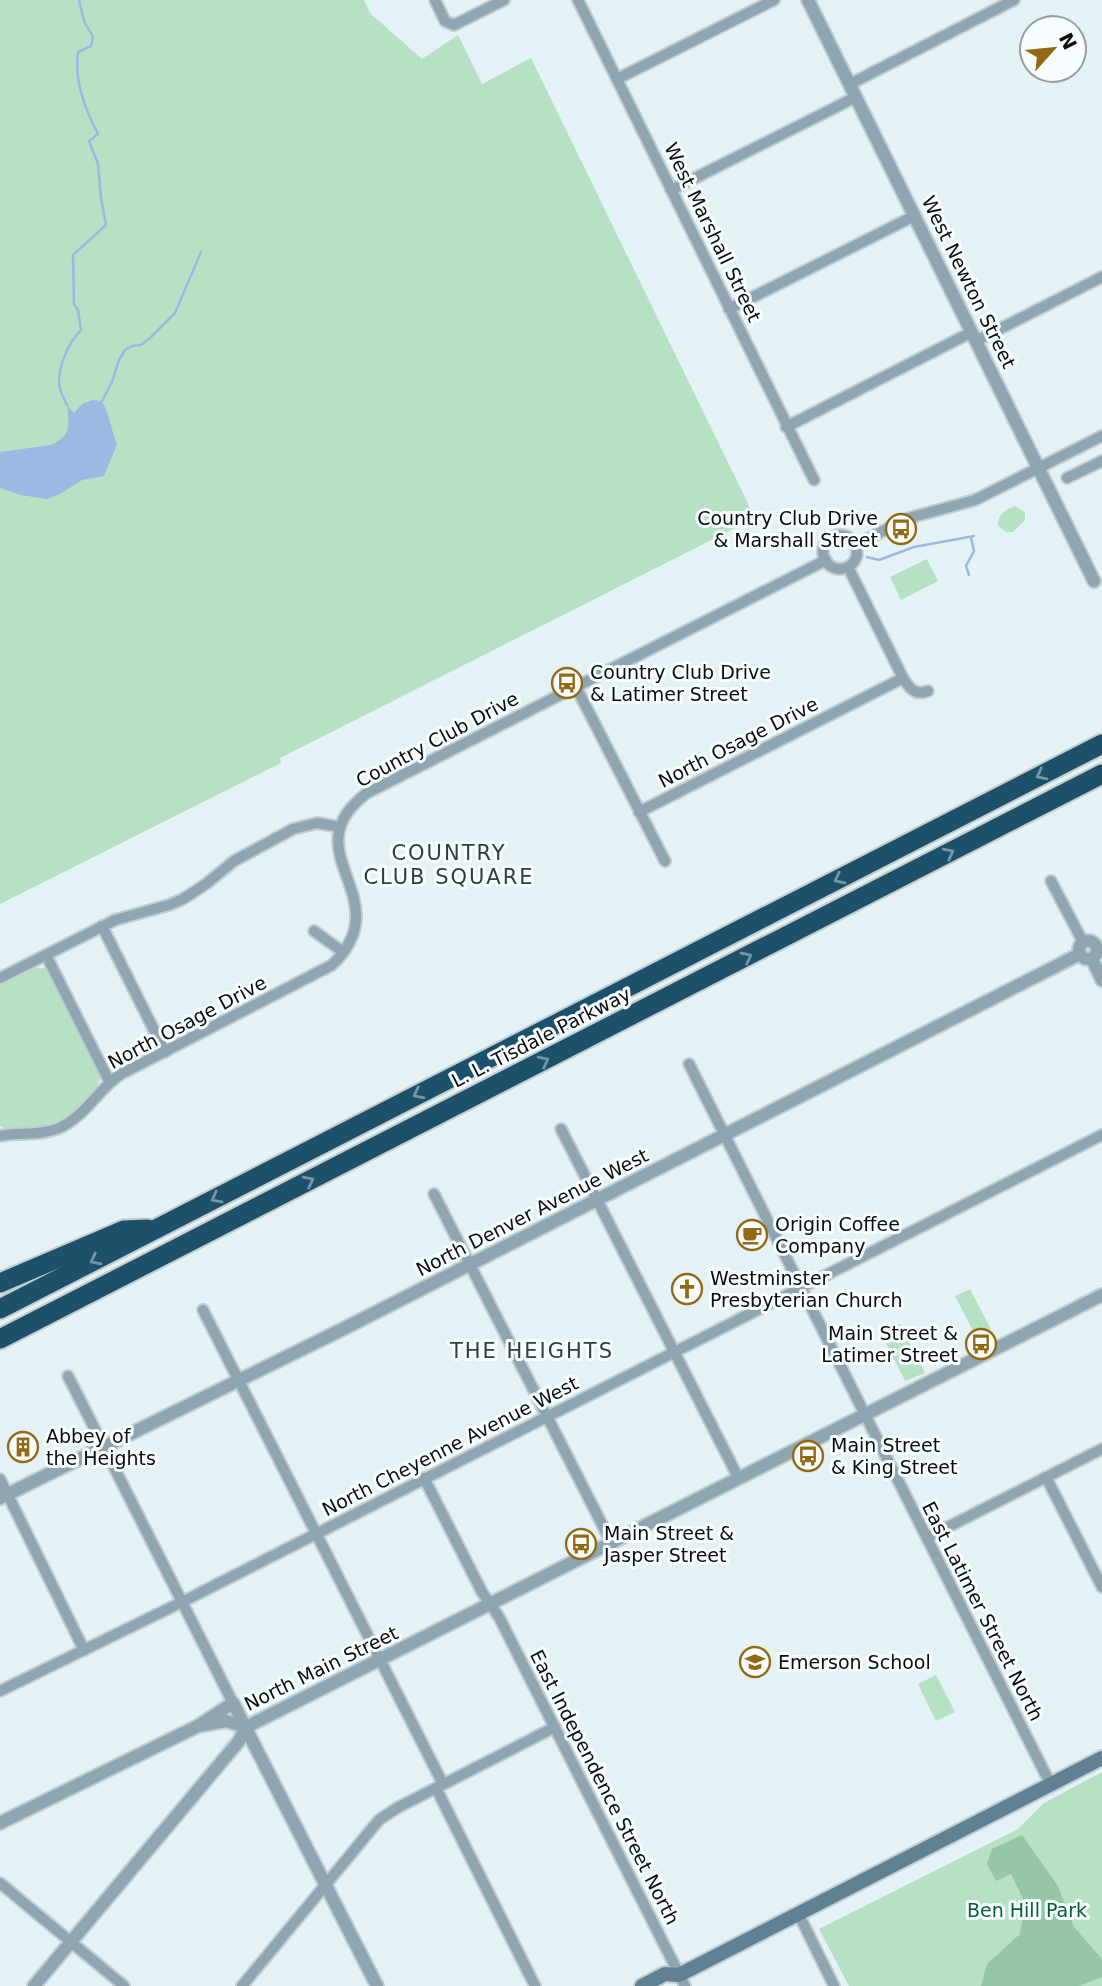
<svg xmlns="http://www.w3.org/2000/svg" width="1102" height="1986" font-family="'DejaVu Sans',sans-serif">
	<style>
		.green { fill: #b6e1c4 }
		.forest { fill: #95c6a6 }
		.water { fill: #9eb8e4 }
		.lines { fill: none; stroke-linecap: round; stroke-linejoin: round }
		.stream { stroke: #9eb8e4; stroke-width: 2.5 }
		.minor-casing { stroke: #c2cdd0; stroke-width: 14 }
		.tertiary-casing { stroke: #c2cdd0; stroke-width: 16 }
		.secondary-casing { stroke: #c2cdd0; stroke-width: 18 }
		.motorway-casing { stroke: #c2cdd0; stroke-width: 23 }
		.minor { stroke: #8fa5b2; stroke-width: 10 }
		.tertiary { stroke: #8fa5b2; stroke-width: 12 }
		.secondary { stroke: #608194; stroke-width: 14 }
		.motorway { stroke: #1d516b; stroke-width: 19 }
		.oneway { stroke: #7596a6 }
		.labels { text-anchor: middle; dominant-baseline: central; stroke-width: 6; stroke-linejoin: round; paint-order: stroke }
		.street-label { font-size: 19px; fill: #080c0d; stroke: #f8feff }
		.poi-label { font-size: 19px; fill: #080c0d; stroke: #f8feff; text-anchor: start }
		.park-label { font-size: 19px; fill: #075d35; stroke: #f8feff }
		.neighbourhood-label { font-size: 21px; letter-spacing: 2px; fill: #313d3e; stroke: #f8feff }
	</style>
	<rect width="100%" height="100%" fill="#e5f2f5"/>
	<!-- green -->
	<g class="green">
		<path d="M 0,0 L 364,0 L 371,14 L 422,59 L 458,35 L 482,84 L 531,58 L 755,518 L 280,758 L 281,763 L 0,904 Z"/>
		<path d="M 1015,506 L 1025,512 L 1025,520 L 1013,532 L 1006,532 L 998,526 C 997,515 1006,509 1015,506 Z"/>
		<path d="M 927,559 L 938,581 L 901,600 L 890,577 Z"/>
		<path d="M 35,968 L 46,968 L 100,1076 C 99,1087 94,1091 87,1100 C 66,1124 35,1130 4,1128 L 0,1126 L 0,986 Z"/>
		<path d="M 970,1289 L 995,1337 L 980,1344 L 955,1296 Z"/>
		<path d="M 900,1324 L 925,1373 L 905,1381 L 881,1333 Z"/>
		<path d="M 936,1675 L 955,1712 L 936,1721 L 918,1684 Z"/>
		<path d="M 1102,1772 L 1102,1986 L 849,1986 L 819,1929 L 1018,1829 L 1044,1803 Z"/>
	</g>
	<!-- forest -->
	<path class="forest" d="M 1022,1835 L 1058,1886 L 1074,1927 L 1102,1959 L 1102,1977 L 1079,1986 L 981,1986 L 987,1964 L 1020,1934 L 1025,1903 L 1011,1874 L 996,1881 L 987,1864 L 992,1849 Z"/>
	<!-- water -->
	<path class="water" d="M 93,400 L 102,401 C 110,415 111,430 117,444 L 104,476 L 82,480 L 60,494 L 47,499 L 21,495 L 0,488 L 0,452 L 51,445 C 72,435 69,426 67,405 L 74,413 L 82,404 Z"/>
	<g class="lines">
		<!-- stream -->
		<g class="stream">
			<path d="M 102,401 L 112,382 L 119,360 L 125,350 L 132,346 L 141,345 L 150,338 L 175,313 L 201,252"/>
			<path d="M 67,405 C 64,399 59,390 59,383 C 59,365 68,343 81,330 L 78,310 L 74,304 L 73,255 L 106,225 L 101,198 L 98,164 L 89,141 L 98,134 C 85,109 74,81 78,52 L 91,46 L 93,37 L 84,21 L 79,0"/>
			<path d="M 867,557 L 879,560 L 914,547 L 974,536"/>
			<path d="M 969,575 L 966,566 L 974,551 L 971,538"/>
		</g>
		<!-- minor casing -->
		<g class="minor-casing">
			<g id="minor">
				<path d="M 435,0 L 445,21 L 454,25 L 504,0"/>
				<path d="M 578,0 L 814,480"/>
				<path d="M 617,79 L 774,0"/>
				<path d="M 850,84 L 1014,0"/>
				<path d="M 671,190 L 856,97"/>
				<path d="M 729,309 L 914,216"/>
				<path d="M 976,341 L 1102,277"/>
				<path d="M 786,427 L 972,332"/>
				<path d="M 1067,478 L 1102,461"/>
				<circle cx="840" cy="552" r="17"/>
				<path d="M 855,545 L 909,518 L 975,500 L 1102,436"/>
				<path d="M 848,567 L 903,678 C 909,688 915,696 928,691"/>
				<path d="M 576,687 L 665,861"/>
				<path d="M 639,812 L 903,678"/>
				<path d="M 1051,881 L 1083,942"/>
				<path d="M 102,926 L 165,1052"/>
				<path d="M 314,931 L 343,952"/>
				<path d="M 46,955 L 109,1081"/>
				<path d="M 0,978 L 115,920 L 169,905 L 183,899 L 206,884 L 234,861 L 293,829 L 317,823 L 340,827"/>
				<path d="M 689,1064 L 1051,1785"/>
				<path d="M 561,1129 L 739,1479"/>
				<path d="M 0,1136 C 19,1132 40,1136 59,1128 C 86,1116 98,1089 121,1074 L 332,965 C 402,898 289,852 367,793 L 826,560"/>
				<path d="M 434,1194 L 612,1544"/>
				<path d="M 203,1310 L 443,1784"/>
				<path d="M 68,1376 L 233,1703"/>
				<path d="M 1046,1477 L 1102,1587"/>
				<path d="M 424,1478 L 482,1592 L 499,1617 L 685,1986"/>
				<path d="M 0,1479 L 84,1650"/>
				<path d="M 928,1537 L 1102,1449"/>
				<path d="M 0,1691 L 182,1602 L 1102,1135"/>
				<path d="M 436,1788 L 535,1986"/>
				<path d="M 0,1883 L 124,1986"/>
				<path d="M 798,1913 L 834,1986"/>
				<path d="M 242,1986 L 379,1820 L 397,1808 L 555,1727"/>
			</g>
		</g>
		<!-- tertiary casing -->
		<g class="tertiary-casing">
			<g id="tertiary">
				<path d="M 808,0 L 1094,581"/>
				<circle cx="1088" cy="950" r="9"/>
				<path d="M 1092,959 L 1102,980"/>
				<path d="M 0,1498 L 345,1328 L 1080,954"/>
				<path d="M 198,1726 L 233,1703 L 377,1986"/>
				<path d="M 0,1823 L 198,1726 L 226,1721 L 246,1727"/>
				<path d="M 34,1986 L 239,1741 L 246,1727 L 1102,1295"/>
			</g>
		</g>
		<!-- secondary casing -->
		<g class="secondary-casing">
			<path id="secondary" d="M 642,1986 L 665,1974 L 679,1975 L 1102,1758"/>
		</g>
		<!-- motorway casing -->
		<g class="motorway-casing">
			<g id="motorway">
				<path d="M 0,1283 L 124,1230 L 148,1229"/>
				<path d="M 0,1309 L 1102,744"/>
				<path d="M 0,1339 L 1102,774"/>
			</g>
		</g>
		<!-- minor -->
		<use href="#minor" class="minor"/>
		<!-- tertiary -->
		<use href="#tertiary" class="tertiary"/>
		<!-- secondary -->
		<use href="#secondary" class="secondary"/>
		<!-- motorway -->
		<use href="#motorway" class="motorway"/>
	</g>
	<!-- one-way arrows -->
	<defs><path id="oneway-chevron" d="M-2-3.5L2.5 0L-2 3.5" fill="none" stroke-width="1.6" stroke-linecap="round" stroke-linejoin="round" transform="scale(1.75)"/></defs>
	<g class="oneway">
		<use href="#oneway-chevron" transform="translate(1041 775) rotate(153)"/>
		<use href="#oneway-chevron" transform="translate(949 853) rotate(-27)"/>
		<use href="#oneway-chevron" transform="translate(839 879) rotate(153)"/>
		<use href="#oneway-chevron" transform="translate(747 957) rotate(-27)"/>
		<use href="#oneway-chevron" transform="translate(544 1061) rotate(-27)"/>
		<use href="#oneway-chevron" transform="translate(418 1094) rotate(153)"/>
		<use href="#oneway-chevron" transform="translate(309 1181) rotate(-27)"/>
		<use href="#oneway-chevron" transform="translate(216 1198) rotate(152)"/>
		<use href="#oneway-chevron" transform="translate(95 1260) rotate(153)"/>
	</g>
	<!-- icons -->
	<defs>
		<g id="bus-ring" transform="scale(1.575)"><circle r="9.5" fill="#f8feff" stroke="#946814" stroke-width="1.5"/><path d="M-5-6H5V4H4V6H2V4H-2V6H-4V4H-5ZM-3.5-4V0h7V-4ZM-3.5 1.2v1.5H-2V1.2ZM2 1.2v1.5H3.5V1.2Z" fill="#946814"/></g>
		<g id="cafe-ring" transform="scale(1.575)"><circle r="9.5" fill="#f8feff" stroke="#946814" stroke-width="1.5"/><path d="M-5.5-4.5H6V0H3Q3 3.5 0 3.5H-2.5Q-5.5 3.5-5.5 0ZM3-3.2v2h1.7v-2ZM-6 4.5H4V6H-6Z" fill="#946814"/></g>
		<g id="church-ring" transform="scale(1.575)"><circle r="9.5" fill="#f8feff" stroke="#946814" stroke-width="1.5"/><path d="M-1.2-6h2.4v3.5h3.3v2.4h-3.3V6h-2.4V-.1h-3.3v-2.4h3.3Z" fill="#946814"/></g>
		<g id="building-ring" transform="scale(1.575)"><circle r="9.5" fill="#f8feff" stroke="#946814" stroke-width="1.5"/><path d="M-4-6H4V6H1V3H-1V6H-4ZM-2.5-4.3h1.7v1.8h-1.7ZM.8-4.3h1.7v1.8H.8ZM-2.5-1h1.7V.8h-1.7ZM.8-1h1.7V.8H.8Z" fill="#946814"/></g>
		<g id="school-ring" transform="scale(1.575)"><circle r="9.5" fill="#f8feff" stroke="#946814" stroke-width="1.5"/><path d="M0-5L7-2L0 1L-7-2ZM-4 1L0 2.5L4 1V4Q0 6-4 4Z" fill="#946814"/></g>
	</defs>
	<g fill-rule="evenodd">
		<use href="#bus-ring" x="901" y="529"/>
		<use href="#bus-ring" x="567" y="683"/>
		<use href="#cafe-ring" x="752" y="1235"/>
		<use href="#church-ring" x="687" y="1289"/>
		<use href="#bus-ring" x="981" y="1344"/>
		<use href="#building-ring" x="23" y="1447"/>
		<use href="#bus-ring" x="808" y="1456"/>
		<use href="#bus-ring" x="581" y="1544"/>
		<use href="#school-ring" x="755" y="1662"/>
	</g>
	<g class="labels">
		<!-- street labels -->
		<g class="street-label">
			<text transform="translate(713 232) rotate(64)">West Marshall Street</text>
			<text transform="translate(969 282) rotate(64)">West Newton Street</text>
			<text transform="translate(437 739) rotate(-28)">Country Club Drive</text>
			<text transform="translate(738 742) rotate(-27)">North Osage Drive</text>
			<text transform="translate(187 1022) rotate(-28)">North Osage Drive</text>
			<text transform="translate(541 1037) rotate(-27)">L. L. Tisdale Parkway</text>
			<text transform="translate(532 1212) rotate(-27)">North Denver Avenue West</text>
			<text transform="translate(450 1446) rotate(-27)">North Cheyenne Avenue West</text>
			<text transform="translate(983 1611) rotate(63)">East Latimer Street North</text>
			<text transform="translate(321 1668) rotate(-26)">North Main Street</text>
			<text transform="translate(605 1787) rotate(63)">East Independence Street North</text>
		</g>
		<!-- poi labels -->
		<g class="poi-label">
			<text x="878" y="518" text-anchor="end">Country Club Drive<tspan x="878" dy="22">&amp; Marshall Street</tspan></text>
			<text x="590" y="672">Country Club Drive<tspan x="590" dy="22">&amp; Latimer Street</tspan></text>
			<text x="775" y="1224">Origin Coffee<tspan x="775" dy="22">Company</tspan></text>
			<text x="710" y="1278">Westminster<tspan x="710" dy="22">Presbyterian Church</tspan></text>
			<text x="958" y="1333" text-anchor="end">Main Street &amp;<tspan x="958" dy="22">Latimer Street</tspan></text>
			<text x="46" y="1436">Abbey of<tspan x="46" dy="22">the Heights</tspan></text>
			<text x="831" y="1445">Main Street<tspan x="831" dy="22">&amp; King Street</tspan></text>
			<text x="604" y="1533">Main Street &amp;<tspan x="604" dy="22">Jasper Street</tspan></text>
			<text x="778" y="1662">Emerson School</text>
		</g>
		<!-- park labels -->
		<g class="park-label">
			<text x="1027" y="1910">Ben Hill Park</text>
		</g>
		<!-- neighbourhood labels -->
		<g class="neighbourhood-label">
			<text x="449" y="853">COUNTRY<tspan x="449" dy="24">CLUB SQUARE</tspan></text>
			<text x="532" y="1351">THE HEIGHTS</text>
		</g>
	</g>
	<!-- north arrow -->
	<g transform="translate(1053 49) rotate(63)"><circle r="33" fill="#f8feff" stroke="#989d9e" stroke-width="2"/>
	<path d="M0-5L12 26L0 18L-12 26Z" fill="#946814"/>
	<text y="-10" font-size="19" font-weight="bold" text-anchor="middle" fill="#080c0d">N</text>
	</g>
</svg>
